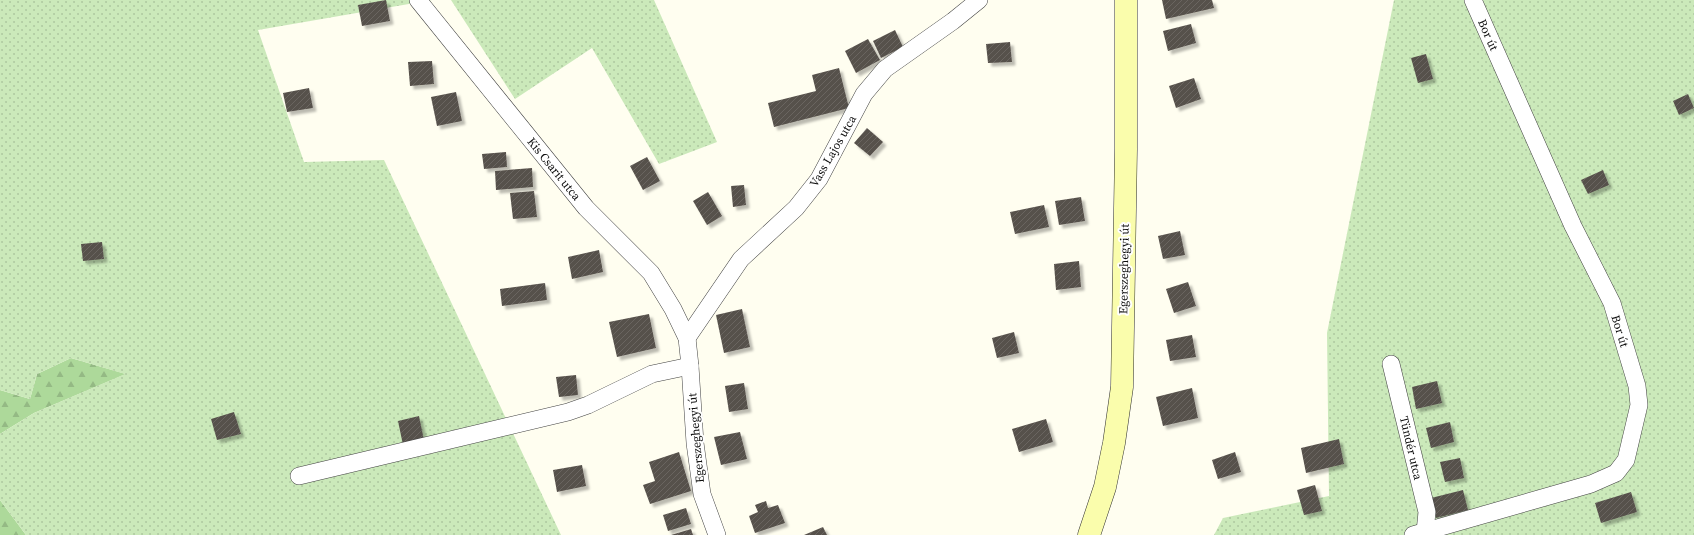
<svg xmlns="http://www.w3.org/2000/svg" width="1694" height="535" font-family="'Source Serif 4',serif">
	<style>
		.forest { fill: url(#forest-firs) }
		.garden { fill: url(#garden-dots) }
		.building { fill: url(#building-hatch); filter: url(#shadow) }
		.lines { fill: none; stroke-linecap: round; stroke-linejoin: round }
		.street-casing { stroke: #414141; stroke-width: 18 }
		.secondary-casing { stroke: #303030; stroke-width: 23 }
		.street { stroke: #fff; stroke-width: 17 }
		.secondary { stroke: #fafdac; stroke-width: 22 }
		.labels { text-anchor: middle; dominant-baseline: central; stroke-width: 4; stroke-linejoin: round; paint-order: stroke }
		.street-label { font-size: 12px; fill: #0e0e0e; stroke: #fff }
	</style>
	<defs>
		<pattern id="forest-firs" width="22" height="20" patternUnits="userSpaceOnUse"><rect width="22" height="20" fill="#add99a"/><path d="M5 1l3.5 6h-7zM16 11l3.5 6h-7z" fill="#94b984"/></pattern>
		<pattern id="garden-dots" width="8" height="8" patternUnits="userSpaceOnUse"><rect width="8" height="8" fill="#cbe9ba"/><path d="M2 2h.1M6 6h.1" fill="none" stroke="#adc79f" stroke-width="1.8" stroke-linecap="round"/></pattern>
		<pattern id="building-hatch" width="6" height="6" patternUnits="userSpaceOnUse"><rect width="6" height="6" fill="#57514b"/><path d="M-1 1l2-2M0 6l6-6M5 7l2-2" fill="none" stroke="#6a6561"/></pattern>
		<filter id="shadow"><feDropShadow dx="3.5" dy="3.5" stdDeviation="1" flood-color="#0004"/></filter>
	</defs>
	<rect width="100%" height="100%" fill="#fffef0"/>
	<!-- forest -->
	<g class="forest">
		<path d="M 71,358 L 126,374 L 34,413 L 0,434 L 0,390 L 30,399 L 37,374 Z"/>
		<path d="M 0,500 L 26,535 L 0,535 Z"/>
	</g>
	<!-- garden -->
	<g class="garden">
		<path d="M 0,0 L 432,0 L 258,30 L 304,162 L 384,160 L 561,535 L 26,535 L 0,500 L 0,434 L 34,413 L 125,374 L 71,358 L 37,374 L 30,399 L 0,390 Z"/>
		<path d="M 451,0 L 654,0 L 717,142 L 659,164 L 592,48 L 515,99 Z"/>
		<path d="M 1394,0 L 1694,0 L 1694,535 L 1214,535 L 1223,518 L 1329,496 L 1327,333 Z"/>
	</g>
	<!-- building -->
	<g class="building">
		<path d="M 386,0 L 390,21 L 362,26 L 358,5 Z"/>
		<path d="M 1162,0 L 1212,0 L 1214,8 L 1166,19 Z"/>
		<path d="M 1191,24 L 1196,43 L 1168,51 L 1163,31 Z"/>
		<path d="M 895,30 L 903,47 L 881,58 L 873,41 Z"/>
		<path d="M 868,39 L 880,60 L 856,73 L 845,51 Z"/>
		<path d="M 1010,42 L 1012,62 L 988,63 L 986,44 Z"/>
		<path d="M 1426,54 L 1433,79 L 1418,83 L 1411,58 Z"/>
		<path d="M 432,61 L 434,84 L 410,86 L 408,62 Z"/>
		<path d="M 839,68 L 849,108 L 774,127 L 768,103 L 816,91 L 812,75 Z"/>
		<path d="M 1194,78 L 1201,99 L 1176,108 L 1169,86 Z"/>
		<path d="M 309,88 L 313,108 L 287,112 L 283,93 Z"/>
		<path d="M 456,92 L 462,121 L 437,126 L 431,97 Z"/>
		<path d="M 1688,94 L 1694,108 L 1679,115 L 1673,101 Z"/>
		<path d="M 867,128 L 883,142 L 870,156 L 854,143 Z"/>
		<path d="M 506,152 L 507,167 L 484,169 L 482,154 Z"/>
		<path d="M 647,157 L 660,181 L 643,190 L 630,166 Z"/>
		<path d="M 532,168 L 533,187 L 496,190 L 495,171 Z"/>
		<path d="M 1603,170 L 1609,185 L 1588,194 L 1581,180 Z"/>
		<path d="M 744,185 L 746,205 L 733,207 L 731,186 Z"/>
		<path d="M 534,191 L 537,217 L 513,219 L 510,193 Z"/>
		<path d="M 708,192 L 722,216 L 707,225 L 693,201 Z"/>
		<path d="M 1081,197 L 1085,221 L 1059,225 L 1055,201 Z"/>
		<path d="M 1044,205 L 1049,227 L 1015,234 L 1010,212 Z"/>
		<path d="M 1180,231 L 1185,255 L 1163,259 L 1158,236 Z"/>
		<path d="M 102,242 L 104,259 L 83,261 L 81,244 Z"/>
		<path d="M 599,250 L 603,272 L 572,279 L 568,257 Z"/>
		<path d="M 1079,261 L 1081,287 L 1056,290 L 1054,264 Z"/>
		<path d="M 1188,282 L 1196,306 L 1174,313 L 1166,289 Z"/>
		<path d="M 545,283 L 547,300 L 502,306 L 500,289 Z"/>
		<path d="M 742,309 L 750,347 L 724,353 L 716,315 Z"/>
		<path d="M 649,314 L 656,348 L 617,357 L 609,322 Z"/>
		<path d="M 1014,332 L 1019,353 L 997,358 L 992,338 Z"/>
		<path d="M 1192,335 L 1196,357 L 1170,361 L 1166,340 Z"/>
		<path d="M 576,375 L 578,395 L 559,397 L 556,377 Z"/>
		<path d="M 1437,381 L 1442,403 L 1416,409 L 1412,387 Z"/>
		<path d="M 744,383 L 748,409 L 729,412 L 725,386 Z"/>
		<path d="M 1192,388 L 1198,418 L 1163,426 L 1156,397 Z"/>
		<path d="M 234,412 L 241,434 L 217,440 L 211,419 Z"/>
		<path d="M 419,416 L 424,440 L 403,445 L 398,421 Z"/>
		<path d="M 1046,419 L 1053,442 L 1019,452 L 1012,429 Z"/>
		<path d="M 1450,422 L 1454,442 L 1431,448 L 1426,428 Z"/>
		<path d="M 740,432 L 747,459 L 721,465 L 714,437 Z"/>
		<path d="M 1339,439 L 1344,464 L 1306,473 L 1301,448 Z"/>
		<path d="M 679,452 L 691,491 L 650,504 L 643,485 L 655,481 L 649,462 Z"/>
		<path d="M 1235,452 L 1241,472 L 1218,479 L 1212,460 Z"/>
		<path d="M 1460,458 L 1464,478 L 1445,482 L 1440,462 Z"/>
		<path d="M 582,465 L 586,486 L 557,492 L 553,470 Z"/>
		<path d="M 1315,485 L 1322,511 L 1304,515 L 1297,490 Z"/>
		<path d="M 1463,490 L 1468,510 L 1436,518 L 1431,498 Z"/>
		<path d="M 1631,492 L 1637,512 L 1601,523 L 1595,503 Z"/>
		<path d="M 766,501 L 768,508 L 778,505 L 785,523 L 755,533 L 749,516 L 758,512 L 755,505 Z"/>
		<path d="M 686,508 L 691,524 L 668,531 L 663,515 Z"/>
		<path d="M 823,527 L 827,535 L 804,535 Z"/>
		<path d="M 691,529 L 693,535 L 671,535 Z"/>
	</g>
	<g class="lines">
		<!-- street casing -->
		<g class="street-casing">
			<g id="street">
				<path d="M 418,0 L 586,208 L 651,273 L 673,309 L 687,338 L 690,366 L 695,443 L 702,494 L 717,535"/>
				<path d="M 687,338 L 741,259 L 796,208 L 819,179 L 864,94 L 885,69 L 953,21 L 979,0"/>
				<path d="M 1391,364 L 1427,512 L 1425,532"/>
				<path d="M 299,476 L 568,412 L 588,405 L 652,374 L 690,366"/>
				<path d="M 1413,535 L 1591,484 L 1616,473 L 1626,460 L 1639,405 L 1637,386 L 1612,303 L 1573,226 L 1473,0"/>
			</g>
		</g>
		<!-- secondary casing -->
		<g class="secondary-casing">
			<path id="secondary" d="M 1089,535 L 1105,487 L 1114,443 L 1122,387 L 1126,149 L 1126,0"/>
		</g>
		<!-- street -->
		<use href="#street" class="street"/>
		<!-- secondary -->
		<use href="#secondary" class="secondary"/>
	</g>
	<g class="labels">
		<!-- street labels -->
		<g class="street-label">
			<text transform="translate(1488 35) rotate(66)">Bor út</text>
			<text transform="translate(833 151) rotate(-60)">Vass Lajos utca</text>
			<text transform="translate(554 169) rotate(51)">Kis Csarit utca</text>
			<text transform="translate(1124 269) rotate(-89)">Egerszeghegyi út</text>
			<text transform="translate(1620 331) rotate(73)">Bor út</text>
			<text transform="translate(696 438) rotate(-95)">Egerszeghegyi út</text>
			<text transform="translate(1411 448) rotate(77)">Tündér utca</text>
		</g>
	</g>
</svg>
